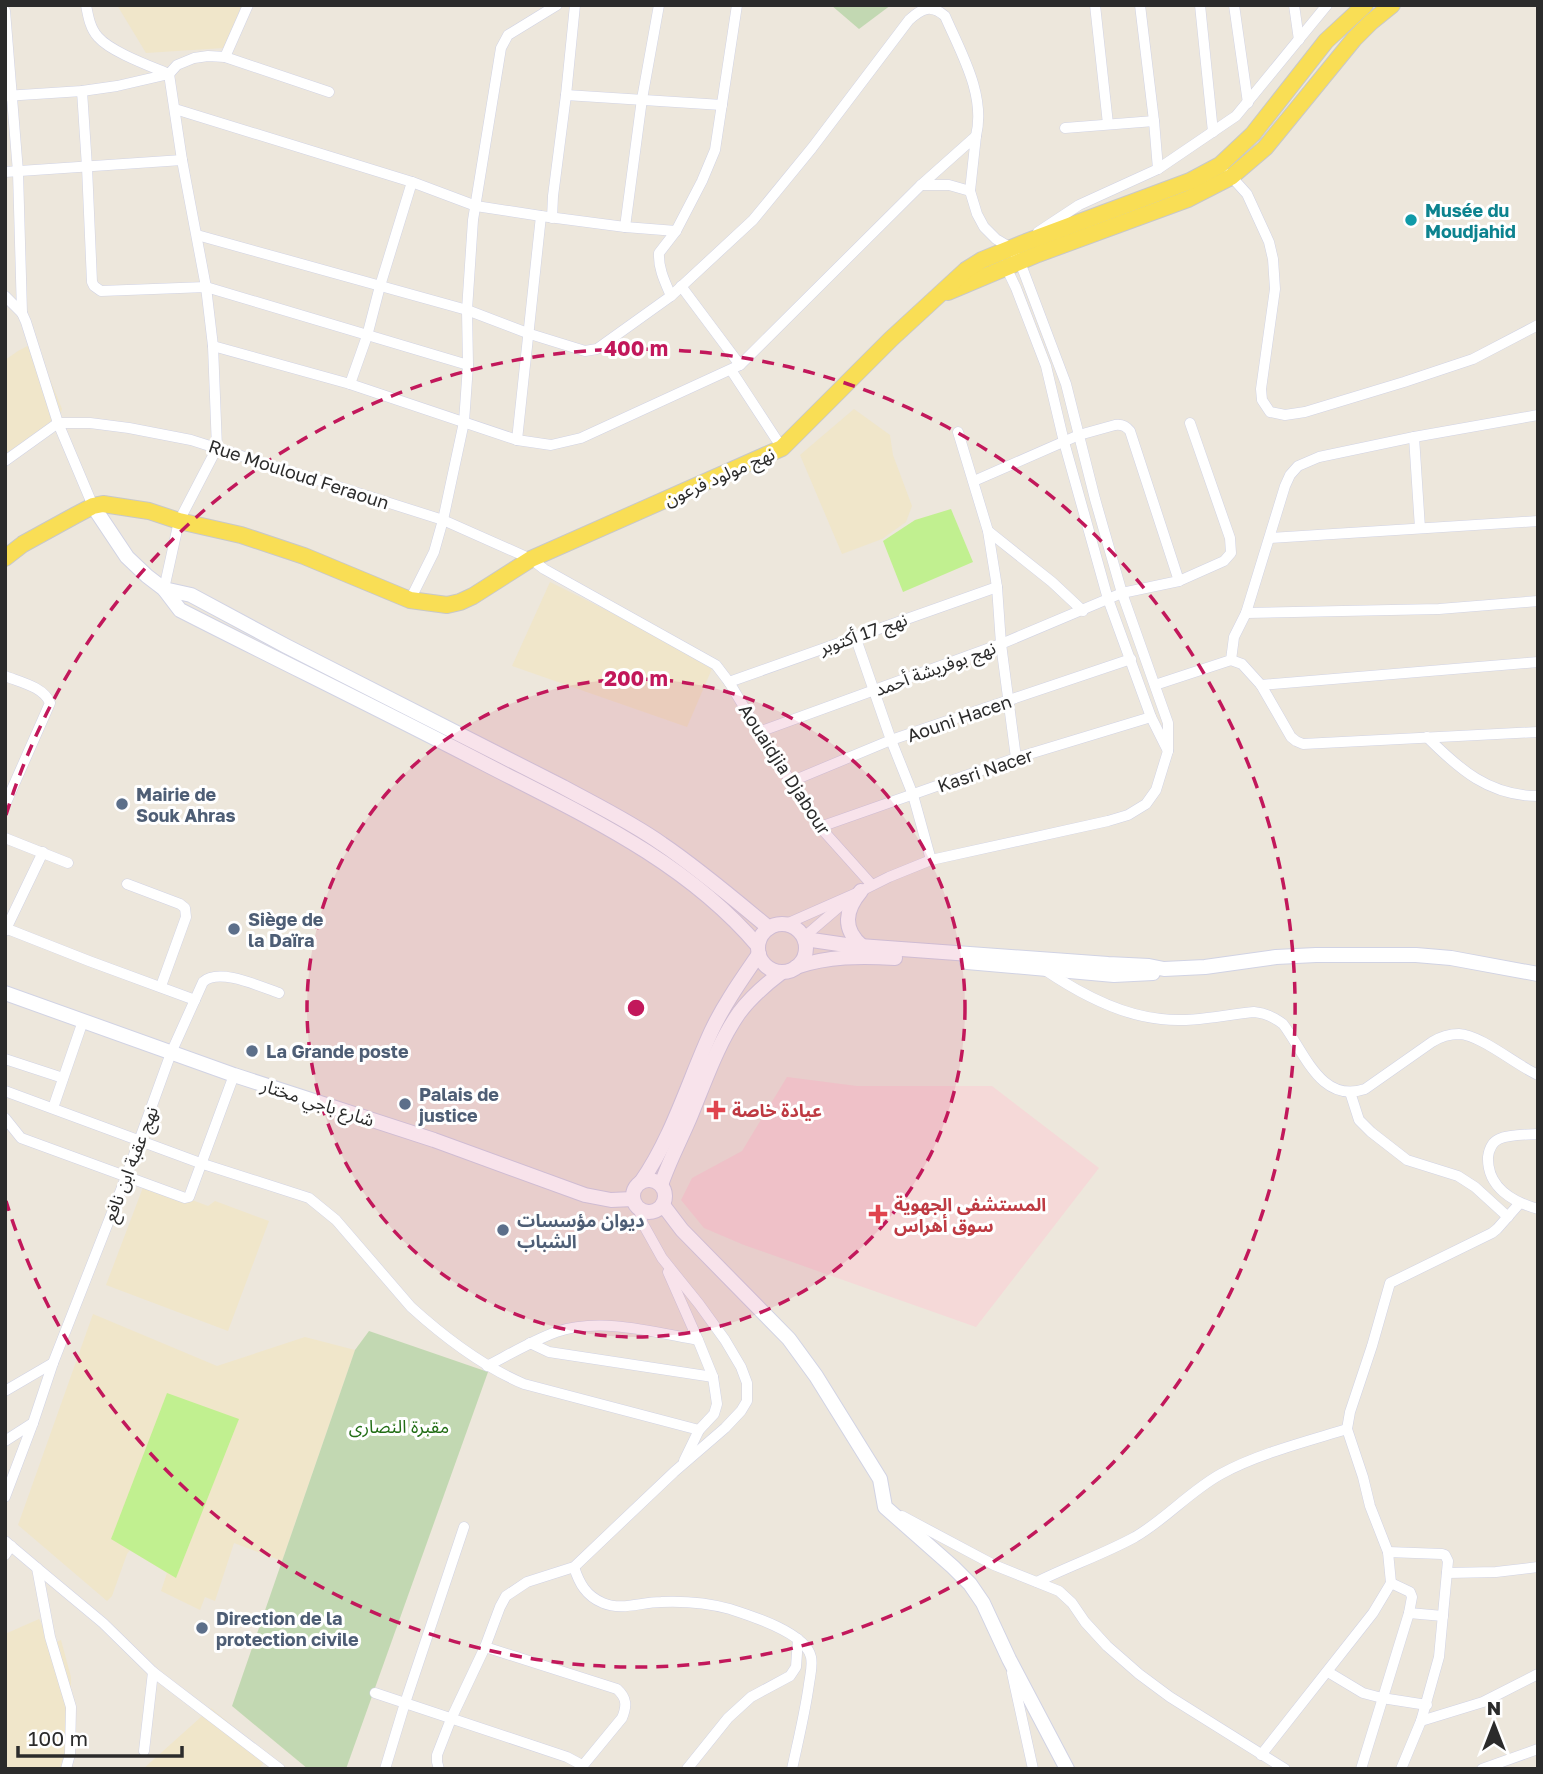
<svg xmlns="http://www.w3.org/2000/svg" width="1543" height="1774" font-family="'Golos Text','Noto Sans Arabic',sans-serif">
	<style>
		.education { fill: #f0e6ca }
		.medical { fill: #f5d9d8 }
		.cemetery { fill: #c2d8b2 }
		.pitch { fill: #c1f090 }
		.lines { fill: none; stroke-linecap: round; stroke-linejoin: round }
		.street-casing { stroke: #d1d3e4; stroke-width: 11 }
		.secondary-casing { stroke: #d1d3e4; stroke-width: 16 }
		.primary-casing { stroke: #c8c8c8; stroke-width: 18 }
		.street { stroke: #fff; stroke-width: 10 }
		.secondary { stroke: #fff; stroke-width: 14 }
		.primary { stroke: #f9de55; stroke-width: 16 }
		.ring { fill: none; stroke: #c2185b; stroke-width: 3.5; stroke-dasharray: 12 9 }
		.culture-dot { fill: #0f9aa8; stroke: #fff; stroke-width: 2.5 }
		.service-dot { fill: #5c6f8a; stroke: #fff; stroke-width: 2.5 }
		.health-dot { fill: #e0444e; stroke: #fff; stroke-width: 2.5 }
		.labels { text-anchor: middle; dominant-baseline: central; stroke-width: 6; stroke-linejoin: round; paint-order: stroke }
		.culture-label { font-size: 18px; font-weight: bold; fill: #0d838f; stroke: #fff; text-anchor: start }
		.street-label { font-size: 18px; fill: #2b2b2b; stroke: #fff }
		.service-label { font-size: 18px; font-weight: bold; fill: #4e5e75; stroke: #fff; text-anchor: start }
		.health-label { font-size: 18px; font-weight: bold; fill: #be3a42; stroke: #fff; text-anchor: start }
		.park-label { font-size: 18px; fill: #226d15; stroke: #fff }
		.centre { fill: #c2185b; stroke: #fff; stroke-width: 3.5 }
		.ring-label { font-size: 21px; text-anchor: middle; font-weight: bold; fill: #c2185b; stroke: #fff; stroke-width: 6; stroke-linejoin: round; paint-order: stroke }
	</style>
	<rect width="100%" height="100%" fill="#ede7dc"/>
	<!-- education -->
	<g class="education">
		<path d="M 117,5 L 242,5 L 224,48 L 146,53 Z"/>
		<path d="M 35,342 L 62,409 L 59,419 L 5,456 L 5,360 L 18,351 Z"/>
		<path d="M 854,409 L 890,435 L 893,455 L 912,506 L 906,522 L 882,539 L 842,554 L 800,455 Z"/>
		<path d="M 550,582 L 714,664 L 687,727 L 512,666 Z"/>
		<path d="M 145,1182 L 208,1206 L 215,1201 L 269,1221 L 228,1331 L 106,1285 Z"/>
		<path d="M 93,1314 L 217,1366 L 305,1337 L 355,1350 L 282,1561 L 234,1543 L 215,1601 L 205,1597 L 200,1610 L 161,1591 L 167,1573 L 130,1550 L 127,1554 L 112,1596 L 107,1601 L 18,1525 Z"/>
		<path d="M 39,1619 L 51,1644 L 61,1640 L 71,1677 L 71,1751 L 60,1769 L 5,1769 L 5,1634 Z"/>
		<path d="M 211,1708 L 269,1756 L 259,1769 L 143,1769 Z"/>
	</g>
	<!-- medical -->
	<path class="medical" d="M 787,1077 L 857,1086 L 992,1086 L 1099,1168 L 976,1327 L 744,1245 L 704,1228 L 681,1200 L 692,1178 L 742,1151 Z"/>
	<!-- cemetery -->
	<g class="cemetery">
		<path d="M 831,5 L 891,5 L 859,29 Z"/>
		<path d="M 369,1331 L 488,1372 L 346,1769 L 308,1769 L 232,1706 L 355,1350 Z"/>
	</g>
	<!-- pitch -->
	<g class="pitch">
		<path d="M 951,509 L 973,562 L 903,592 L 883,541 L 915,520 Z"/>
		<path d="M 167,1393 L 239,1419 L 176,1578 L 111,1539 Z"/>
	</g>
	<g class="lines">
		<!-- street casing -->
		<g class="street-casing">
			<g id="street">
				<path d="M 86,5 C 88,16 90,28 98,37 C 111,52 150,66 169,74 L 182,160 L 206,287 L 213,346 L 217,448 L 179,521 L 164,589"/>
				<path d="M 1095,5 L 1108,124"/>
				<path d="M 1140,5 L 1154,121 L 1158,169"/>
				<path d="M 1200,5 L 1213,132"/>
				<path d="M 1234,5 L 1248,103"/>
				<path d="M 1294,5 L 1299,40"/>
				<path d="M 5,11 L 18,172 L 22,313"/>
				<path d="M 225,57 L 248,5"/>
				<path d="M 82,91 L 87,167 L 92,282 L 94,286 L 101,291 L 206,287 L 468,365"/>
				<path d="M 566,95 L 722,105"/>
				<path d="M 5,96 L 82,91 L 117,86 L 169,74 L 177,65 L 194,58 L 208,56 L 225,57 L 329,92"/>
				<path d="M 175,109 L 412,182 L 476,206 L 541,216 L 625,227 L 676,231"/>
				<path d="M 1065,128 L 1154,121"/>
				<path d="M 5,172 L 182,160"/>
				<path d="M 1229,174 L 1247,194 L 1269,242 L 1273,259 L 1275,289 L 1261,389 L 1262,400 L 1270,412 L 1285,415 L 1305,412 L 1404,382 L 1473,359 L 1538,325"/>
				<path d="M 921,185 L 976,136 L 970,191"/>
				<path d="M 552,218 L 553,196 L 566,95 L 575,5"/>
				<path d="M 625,227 L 642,99 L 659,5"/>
				<path d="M 1038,232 L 1079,205 L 1158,169 L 1236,116 L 1327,5"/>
				<path d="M 197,235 L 467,310 L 530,334 L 585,351 L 597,349 L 671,296 C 665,282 658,268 659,253 L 676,231 L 702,181 L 715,150 L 737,5"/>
				<path d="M 1005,265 L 1016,288 L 1046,366 L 1064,442 L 1108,599 L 1151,717 L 1168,751"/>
				<path d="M 681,286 L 740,365"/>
				<path d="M 5,296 L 22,313 L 26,322 L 58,423 L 93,506"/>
				<path d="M 671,296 L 753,220 L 812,148 L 909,20 C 922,8 931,4 945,16 C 961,53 986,95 976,136"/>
				<path d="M 213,346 L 350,384 L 517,440 L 551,445 L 581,438 L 740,365 L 921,185 L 949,185 L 970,191 L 977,214 L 984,227 L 996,239 L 1011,248 L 1020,262 L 1066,384 L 1095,499 L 1122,593 L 1168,723 L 1168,751 L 1156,790 L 1146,804 L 1128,815 L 1108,821 L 931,860 L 889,877 L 861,891 L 786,924"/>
				<path d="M 731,370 L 782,448"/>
				<path d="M 350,384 L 367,336 L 380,286 L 412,182"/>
				<path d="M 958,432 L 988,531 L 997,587 L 1001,644 L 1016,758"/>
				<path d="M 1414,437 L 1420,528"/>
				<path d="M 517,440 L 541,216"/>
				<path d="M 5,461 L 58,423 L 90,423 L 129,428 L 191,440 L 443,520 L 531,559 L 544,569 L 716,665 L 729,682 L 759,732 L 820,827 L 872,885"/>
				<path d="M 988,531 L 1052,582 L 1083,611"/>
				<path d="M 1270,538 L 1538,521"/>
				<path d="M 1179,581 L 1224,561 L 1231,553 L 1230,538 L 1190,423"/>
				<path d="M 410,600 L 434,552 L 443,520 L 464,422 L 468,365 L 467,310 L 473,220 L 501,48 L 508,35 L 557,5"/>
				<path d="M 1246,613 L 1439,609 L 1538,601"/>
				<path d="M 855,636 L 891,740 L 913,795 L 931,860"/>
				<path d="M 1231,660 L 1242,664 L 1261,685 L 1291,737 L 1296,741 L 1303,744 L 1538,732"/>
				<path d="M 5,676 C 20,682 44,687 50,703 L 5,805"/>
				<path d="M 729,682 L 997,587"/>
				<path d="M 1155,685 L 1231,660 L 1234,637 L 1246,613 L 1285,486 L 1290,475 L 1298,466 L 1319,457 L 1414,437 L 1538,415"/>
				<path d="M 1261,685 L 1538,662"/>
				<path d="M 759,732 L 1001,644 L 1122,593 L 1179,581 L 1130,431 C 1126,426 1121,424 1115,425 L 1079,435 L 974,481"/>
				<path d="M 1427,737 C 1459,769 1489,796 1538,796"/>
				<path d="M 790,782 L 891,740 L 1131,659"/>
				<path d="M 820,827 L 1016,758 L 1151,717"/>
				<path d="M 5,838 L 68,863"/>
				<path d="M 127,884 L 180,904 L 185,908 L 186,917 L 161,986"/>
				<path d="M 5,928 L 89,961 L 195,1000"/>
				<path d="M 5,931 L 43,852"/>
				<path d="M 804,937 L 846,901"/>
				<path d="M 1045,970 C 1079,993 1119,1015 1161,1019 C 1191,1023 1223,1015 1254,1012 C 1266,1013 1274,1017 1283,1024 C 1305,1053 1321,1104 1365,1089 L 1432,1042 C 1440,1037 1449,1034 1459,1034 C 1481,1035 1516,1065 1538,1075"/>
				<path d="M 5,1059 L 63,1078"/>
				<path d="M 5,1091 L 200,1163 L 309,1198 L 336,1220 L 411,1307 C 443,1336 484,1367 524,1384 L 699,1430"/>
				<path d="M 1350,1092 L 1359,1120 L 1371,1132 L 1407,1160 L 1458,1176 L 1475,1187 L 1508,1217"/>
				<path d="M 53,1108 L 83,1021"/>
				<path d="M 5,1118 L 21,1138 L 185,1198 L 189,1197 L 234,1075"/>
				<path d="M 1538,1134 C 1526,1135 1510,1134 1499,1139 C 1492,1142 1489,1150 1488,1157 C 1487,1187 1513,1202 1538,1209"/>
				<path d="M 530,1343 L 549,1352 L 713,1377"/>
				<path d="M 487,1366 C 510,1354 532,1341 556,1332 C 601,1317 653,1332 698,1340 L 668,1272"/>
				<path d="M 5,1391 L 53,1363"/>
				<path d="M 1347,1429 L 1350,1412 L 1372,1346 L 1390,1283 L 1492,1233 L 1497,1229 L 1519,1204"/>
				<path d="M 5,1441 L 33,1423"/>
				<path d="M 684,1461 L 699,1430 L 714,1414 L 717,1404 L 713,1377 L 698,1340"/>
				<path d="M 5,1497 L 33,1423 L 53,1363 L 126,1177 L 171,1053 L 203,982 C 219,967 261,987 279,993"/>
				<path d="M 902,1516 L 994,1565 L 1059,1591 L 1072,1603 L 1085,1622 L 1107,1646 L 1139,1674 L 1170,1697 L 1285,1769"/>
				<path d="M 5,1541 L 37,1568 L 50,1637 L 71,1707 L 70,1754 L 66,1769"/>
				<path d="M 5,1555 L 11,1546"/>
				<path d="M 574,1567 C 579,1583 586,1596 603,1603 C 622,1611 641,1602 661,1602 C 684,1601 708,1603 730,1609 C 752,1616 806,1633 811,1657 C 813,1666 810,1676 809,1684 C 805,1713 798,1741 792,1769"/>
				<path d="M 37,1568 L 103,1623 L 153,1672 L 280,1769"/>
				<path d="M 1447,1573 L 1496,1572 L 1538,1567"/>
				<path d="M 1037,1582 C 1069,1566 1104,1554 1135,1537 C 1166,1519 1190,1491 1221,1474 C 1257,1454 1308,1441 1347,1429 L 1363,1477 L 1370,1506 L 1388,1552"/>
				<path d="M 1409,1613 L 1443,1616"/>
				<path d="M 1328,1672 L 1363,1693 L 1382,1698 L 1427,1705"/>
				<path d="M 1012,1673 L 1033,1769"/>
				<path d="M 375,1693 L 567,1757 L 582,1765"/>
				<path d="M 1421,1721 L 1483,1702 L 1538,1674"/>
				<path d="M 144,1751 L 153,1672"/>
				<path d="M 1261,1755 L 1373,1613 L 1391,1583 L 1388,1552 L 1442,1554 L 1445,1555 L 1448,1561 L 1439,1657 L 1421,1721 L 1401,1769"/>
				<path d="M 385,1769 L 405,1703 L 464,1527"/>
				<path d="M 439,1769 L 437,1762 L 437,1755 L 451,1719 L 485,1647"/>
				<path d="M 580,1769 L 622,1718 C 627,1706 627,1698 617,1689 L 485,1647 L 500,1607 L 506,1596 L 527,1582 L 574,1567 L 674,1472 L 725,1428 L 741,1411 L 747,1401 L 747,1383 L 741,1367 L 725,1340 L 699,1304 L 662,1258 L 643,1224 L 639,1209"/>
				<path d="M 687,1769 L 728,1718 L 751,1697 L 790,1676 L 796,1667 L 798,1639"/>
				<path d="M 1361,1769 L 1409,1613 L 1412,1597 L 1410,1592 L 1391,1583"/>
				<path d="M 1482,1769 L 1538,1749"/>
			</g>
		</g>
		<!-- secondary casing -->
		<g class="secondary-casing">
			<g id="secondary">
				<path d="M 93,506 L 127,557 L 147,576 L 164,589 L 180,610 C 282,662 385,712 487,765 C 584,815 686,861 758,946"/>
				<path d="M 164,589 L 191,595 L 286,646 L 563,787 C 596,805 631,822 662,844 C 699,869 734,899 769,928"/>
				<path d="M 861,891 C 845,910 842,929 862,946"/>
				<circle cx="782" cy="948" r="24"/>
				<path d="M 805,939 L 846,945 L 1108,964 L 1149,966 L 1164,969 L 1205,967 L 1276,957 L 1316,955 L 1416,955 L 1451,958 L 1538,974"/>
				<path d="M 967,962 L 1114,975 L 1153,973"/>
				<path d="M 796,967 C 828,956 861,956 895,958"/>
				<path d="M 5,993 L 234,1075 L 434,1140 L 585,1195 L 611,1200 L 633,1199"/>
				<circle cx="649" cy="1196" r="16"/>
				<path d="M 641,1182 C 672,1138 689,1080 711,1032 C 724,1004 742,979 759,954"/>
				<path d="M 661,1185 C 669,1161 681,1139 691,1115 C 705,1081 718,1043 739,1013 C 751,997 766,984 782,972"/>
				<path d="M 663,1205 L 682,1230 L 789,1339 L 816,1376 L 880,1479 L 885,1507 L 953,1567 L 970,1584 L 983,1603 L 1009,1659 L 1067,1769"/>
			</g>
		</g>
		<!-- primary casing -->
		<g class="primary-casing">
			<g id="primary">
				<path d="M 948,292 L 1038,254 L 1188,199 L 1231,177 L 1265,148 L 1354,39 L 1371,22 L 1392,5"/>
				<path d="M 5,558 L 23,544 L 74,516 L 93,506 L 103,504 L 149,511 L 179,521 L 241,535 L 304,556 L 410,600 L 447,605 L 460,602 L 473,596 L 531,559 L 782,448 L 891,339 L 966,270 L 982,260 L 1026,242 L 1190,181 L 1220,165 L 1253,134 L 1326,41 L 1365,5"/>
			</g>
		</g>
		<!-- street -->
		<use href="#street" class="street"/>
		<!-- secondary -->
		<use href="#secondary" class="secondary"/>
		<!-- primary -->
		<use href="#primary" class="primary"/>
	</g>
	<!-- distance rings -->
	<circle cx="636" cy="1008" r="329" fill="#c2185b" fill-opacity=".12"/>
	<g class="ring">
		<circle cx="636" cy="1008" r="329"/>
		<path d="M6 815A659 659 0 1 1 6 1201"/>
	</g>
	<!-- markers -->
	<circle class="culture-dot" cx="1411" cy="220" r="7"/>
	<g class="service-dot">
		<circle cx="122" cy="804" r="7"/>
		<circle cx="234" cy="929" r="7"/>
		<circle cx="252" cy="1051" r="7"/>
		<circle cx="405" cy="1104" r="7"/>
		<circle cx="503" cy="1230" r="7"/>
		<circle cx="202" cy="1628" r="7"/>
	</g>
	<g class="health-dot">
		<path d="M712.5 1099.5h7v7h7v7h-7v7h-7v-7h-7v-7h7z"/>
		<path d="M874.5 1203.5h7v7h7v7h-7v7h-7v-7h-7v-7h7z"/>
	</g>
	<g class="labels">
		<!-- culture labels -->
		<g class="culture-label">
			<text x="1425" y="210">Musée du<tspan x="1425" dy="21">Moudjahid</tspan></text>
		</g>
		<!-- street labels -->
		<g class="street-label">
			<text transform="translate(299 474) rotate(18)">Rue Mouloud Feraoun</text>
			<text transform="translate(719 476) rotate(-24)">نهج مولود فرعون</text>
			<text transform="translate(863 633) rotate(-19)">نهج 17 أكتوبر</text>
			<text transform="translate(935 668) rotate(-20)">نهج بوفريشة أحمد</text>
			<text transform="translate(959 718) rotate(-19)">Aouni Hacen</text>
			<text transform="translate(785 769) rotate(57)">Aouaidjia Djabour</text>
			<text transform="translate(985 770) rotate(-19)">Kasri Nacer</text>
			<text transform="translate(318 1102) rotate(18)">شارع باجي مختار</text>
			<text transform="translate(130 1164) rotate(-69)">نهج عقبة ابن نافع</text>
		</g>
		<!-- service labels -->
		<g class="service-label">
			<text x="136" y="794">Mairie de<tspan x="136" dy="21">Souk Ahras</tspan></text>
			<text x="248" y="919">Siège de<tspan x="248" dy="21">la Daïra</tspan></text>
			<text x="266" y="1051">La Grande poste</text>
			<text x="419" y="1094">Palais de<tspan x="419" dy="21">justice</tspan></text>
			<text x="517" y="1220">ديوان مؤسسات<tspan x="517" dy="21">الشباب</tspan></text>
			<text x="216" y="1618">Direction de la<tspan x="216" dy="21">protection civile</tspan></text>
		</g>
		<!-- health labels -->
		<g class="health-label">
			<text x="732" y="1110">عيادة خاصة</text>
			<text x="894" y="1204">المستشفى الجهوية<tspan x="894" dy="21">سوق أهراس</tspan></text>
		</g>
		<!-- park labels -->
		<g class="park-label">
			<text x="399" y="1426">مقبرة النصارى</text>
		</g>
	</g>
	<circle cx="636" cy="1008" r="10" class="centre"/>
	<g class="ring-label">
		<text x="636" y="356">400 m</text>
		<text x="636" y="686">200 m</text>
	</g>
	<!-- border -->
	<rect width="1543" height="1774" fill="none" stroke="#2b2b2b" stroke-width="14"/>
	<!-- north arrow -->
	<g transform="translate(1494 1725)" stroke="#ffffff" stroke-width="5" paint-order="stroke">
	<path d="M0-5L12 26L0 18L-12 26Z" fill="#2b2b2b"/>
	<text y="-10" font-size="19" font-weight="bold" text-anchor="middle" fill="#2b2b2b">N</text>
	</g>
	<!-- scale -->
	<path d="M18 1746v10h164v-10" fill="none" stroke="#2b2b2b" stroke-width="3.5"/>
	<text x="28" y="1746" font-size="21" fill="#2b2b2b" stroke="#ffffff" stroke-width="5" paint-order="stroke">100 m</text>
</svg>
